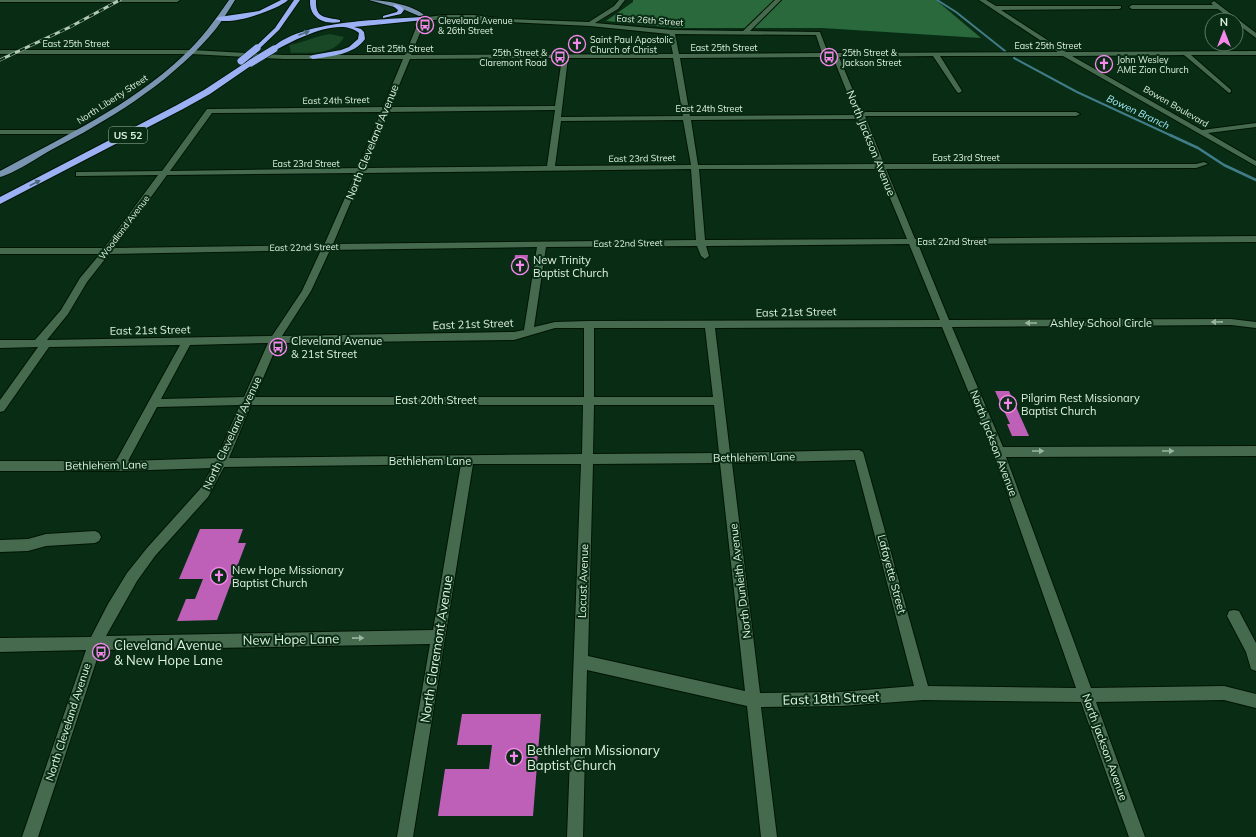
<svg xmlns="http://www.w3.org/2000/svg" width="1256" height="837" font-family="Mulish,sans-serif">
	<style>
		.green { fill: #184826 }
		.forest { fill: #2a693c }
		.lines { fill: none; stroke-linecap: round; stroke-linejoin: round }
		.stream-far1 { stroke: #407d88; stroke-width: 2 }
		.stream { stroke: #407d88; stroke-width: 2.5 }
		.building { fill: #bf60b8 }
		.minor-casing { stroke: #001404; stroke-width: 2 }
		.major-casing { stroke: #001404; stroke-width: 2 }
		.highway-casing { stroke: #001404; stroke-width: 2 }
		.minor { fill: #466a4e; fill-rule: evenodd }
		.major { fill: #7a95b1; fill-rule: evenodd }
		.highway { fill: #9cb1f3; fill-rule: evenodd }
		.rail-casing { stroke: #b2c9b7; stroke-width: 3 }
		.rail { stroke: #092d14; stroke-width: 2; stroke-dasharray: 5.5; stroke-linecap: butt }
		.highway-bridge-casing { stroke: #001404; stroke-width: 8; stroke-linecap: butt }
		.highway-bridge { stroke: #9cb1f3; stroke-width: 7 }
		.oneway { fill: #4b6878 }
		.oneway2 { fill: #9ab59f }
		.labels { text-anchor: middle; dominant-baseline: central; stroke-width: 4; stroke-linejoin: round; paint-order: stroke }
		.far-poi-label { font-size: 9px; fill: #dff2e2; stroke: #092d14; text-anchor: start }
		.far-street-label { font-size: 9px; fill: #dff2e2; stroke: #092d14 }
		.far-water-label { font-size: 10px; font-style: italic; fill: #a2eefc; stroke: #092d14 }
		.shield { fill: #092d14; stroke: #9fb7a4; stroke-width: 1 }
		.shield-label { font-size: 10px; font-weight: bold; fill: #dff2e2 }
		.street-label { font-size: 11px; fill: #dff2e2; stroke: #092d14 }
		.poi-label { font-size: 11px; fill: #dff2e2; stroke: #092d14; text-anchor: start }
		.near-street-label { font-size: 13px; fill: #dff2e2; stroke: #092d14 }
		.near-poi-label { font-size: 13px; fill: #dff2e2; stroke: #092d14; text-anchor: start }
	</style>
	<rect width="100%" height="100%" fill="#092d14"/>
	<!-- green -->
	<path class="green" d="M 330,34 L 344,37 C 333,57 308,52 290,53 L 291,52 L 289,45 C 303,43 315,36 330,34 Z"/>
	<!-- forest -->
	<path class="forest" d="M 633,0 L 936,0 L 981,38 L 822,28 L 677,28 L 606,21 L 633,2 Z"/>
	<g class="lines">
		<!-- stream-far1 -->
		<g class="stream-far1">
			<path d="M 937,0 L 956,12 L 1005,51"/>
			<path d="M 1014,58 L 1077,92 L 1172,136"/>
		</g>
		<!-- stream -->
		<path class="stream" d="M 1170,135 L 1198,148 L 1224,165 L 1256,180"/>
	</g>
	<!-- building -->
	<g class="building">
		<path d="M 572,40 L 582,40 L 581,49 L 572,49 Z"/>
		<path d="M 515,255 L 528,255 L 526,271 L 513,271 Z"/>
		<path d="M 995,391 L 1009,391 L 1029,436 L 1012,436 L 1007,424 L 1010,424 Z"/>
		<path d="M 200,529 L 243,529 L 238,543 L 246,543 L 217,620 L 177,621 L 186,599 L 195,599 L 203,579 L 179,579 Z"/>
		<path d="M 462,714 L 541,714 L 533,816 L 438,816 L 445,769 L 489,769 L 492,745 L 457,745 Z"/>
	</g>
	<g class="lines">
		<!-- minor casing -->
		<g class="minor-casing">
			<g id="minor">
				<path d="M 0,0 L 180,0 L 177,2 L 0,2 Z"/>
				<path d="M 619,0 L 625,0 L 618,9 L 595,23 L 672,30 L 743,31 L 775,0 L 781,0 L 750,31 L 820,32 L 828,53 L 1058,52 L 979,0 L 986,0 L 996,6 L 1121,6 L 1121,8 L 1119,9 L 1001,10 L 1066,52 L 1256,51 L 1256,55 L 1191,55 L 1231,90 L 1231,92 L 1229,93 L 1184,55 L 1072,56 L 1202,130 L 1256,123 L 1256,127 L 1208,133 L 1256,161 L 1256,166 L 1063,56 L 940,56 L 962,91 L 959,93 L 957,92 L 933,56 L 839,57 L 862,112 L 1076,112 L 1080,114 L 1076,116 L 865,116 L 884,164 L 1196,164 L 1204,162 L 1208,164 L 1196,168 L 886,169 L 915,239 L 1256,236 L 1256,242 L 918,244 L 949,320 L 1231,319 L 1256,322 L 1256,328 L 1231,325 L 952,327 L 1003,447 L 1256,446 L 1256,456 L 1006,457 L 1091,688 L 1224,686 L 1256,694 L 1256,708 L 1224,700 L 1096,702 L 1145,837 L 1129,837 L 1081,702 L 923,700 L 841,706 L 761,707 L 777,837 L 761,837 L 747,706 L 587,670 L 583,837 L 567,837 L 581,464 L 473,464 L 413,837 L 397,837 L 430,644 L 100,650 L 38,837 L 22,837 L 86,650 L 0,652 L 0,638 L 91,637 L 108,604 L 127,573 L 147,548 L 200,489 L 212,468 L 119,471 L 0,471 L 0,461 L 116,461 L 180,345 L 49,347 L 4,411 L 0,412 L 0,400 L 38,347 L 0,348 L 0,340 L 35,340 L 61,310 L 80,278 L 100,254 L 0,254 L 0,248 L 104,248 L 158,175 L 79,176 L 76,176 L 76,172 L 162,171 L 207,109 L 210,109 L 383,107 L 403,59 L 284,59 L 191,54 L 0,54 L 0,50 L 191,50 L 284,55 L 405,55 L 420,18 L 443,15 L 474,15 L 506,19 L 589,22 L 614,6 ZM 443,19 L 590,26 L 669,34 L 673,54 L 411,55 L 425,21 ZM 675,34 L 816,35 L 822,53 L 679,54 ZM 833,57 L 856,115 L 690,116 L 680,58 ZM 562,58 L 555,106 L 390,107 L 410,59 ZM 568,58 L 673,58 L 683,116 L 561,117 ZM 555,110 L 547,166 L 365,168 L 388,112 ZM 381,112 L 358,168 L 170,171 L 212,113 ZM 858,119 L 876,164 L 698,165 L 691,120 ZM 683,120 L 691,165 L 555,166 L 561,121 ZM 691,169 L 696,240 L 333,244 L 363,173 ZM 699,169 L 878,169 L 907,239 L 705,240 ZM 356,173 L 324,245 L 114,248 L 167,175 ZM 909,244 L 940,320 L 589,321 L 555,322 L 534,327 L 546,247 L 697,246 L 701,256 L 705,259 L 709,256 L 706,246 ZM 537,247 L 524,330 L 514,332 L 282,336 L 311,291 L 330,250 ZM 321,250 L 302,291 L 272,336 L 47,340 L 68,314 L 87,282 L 109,254 ZM 942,327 L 993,452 L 1076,688 L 928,686 L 863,452 L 859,450 L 730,453 L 715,328 ZM 555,328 L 584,328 L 584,397 L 255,397 L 278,343 L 514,340 ZM 594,328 L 705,328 L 713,397 L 594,397 ZM 268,343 L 244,397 L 161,399 L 190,345 ZM 240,405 L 217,458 L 128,461 L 157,407 ZM 251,405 L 583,405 L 582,454 L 229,458 ZM 594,405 L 714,405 L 719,453 L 593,454 ZM 855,460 L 914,686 L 841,692 L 760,693 L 732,463 ZM 720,463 L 745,691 L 588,656 L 593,464 ZM 461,464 L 433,630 L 106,636 L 137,581 L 155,556 L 208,497 L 224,467 Z"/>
				<path d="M 1214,1 L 1256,33 L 1256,38 L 1236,23 L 1236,20 L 1232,20 L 1218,9 L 1132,9 L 1129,7 L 1132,5 L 1213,5 L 1211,3 Z"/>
				<path d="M 0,130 L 79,130 L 83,132 L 79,134 L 0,134 Z"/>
				<path d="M 95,531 L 99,533 L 101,537 L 99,541 L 95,543 L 46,546 L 28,551 L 0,552 L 0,540 L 28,539 L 46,534 Z"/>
				<path d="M 1234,610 L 1239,611 L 1256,643 L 1256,671 L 1251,669 L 1246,652 L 1227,616 L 1229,611 Z"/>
			</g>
		</g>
		<!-- major casing -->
		<g class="major-casing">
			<g id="major">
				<path d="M 229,0 L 235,0 C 227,13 219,26 209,37 C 165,86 109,120 51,150 C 37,158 15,173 0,177 L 0,171 C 63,137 130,106 183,56 C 201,40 215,20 229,0 Z"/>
				<path d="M 369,0 C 384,0 413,5 424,15 L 419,16 L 405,10 Z"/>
			</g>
		</g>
		<!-- highway casing -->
		<g class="highway-casing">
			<g id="highway">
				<path d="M 281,0 L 288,0 C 278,10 227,27 216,19 L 219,17 L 259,11 Z"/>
				<path d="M 294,0 L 300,0 L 279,30 L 259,49 L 255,49 L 255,47 L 275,28 Z"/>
				<path d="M 310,0 L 316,0 C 315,19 326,17 340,20 L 340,22 C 324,25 309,18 310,0 Z"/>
				<path d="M 394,5 C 398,4 402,7 404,10 L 401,14 L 383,18 L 383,16 L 397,12 L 398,10 L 393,6 Z"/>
				<path d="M 422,17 L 425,19 L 424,20 L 354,27 L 361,29 L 364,32 L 365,39 C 354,55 331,56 313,59 L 309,57 L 313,55 L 341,50 L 349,47 L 358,39 L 359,33 C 339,16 295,40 276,50 L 271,49 C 300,20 381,20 422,17 Z"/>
				<path d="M 248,61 L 254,61 L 255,63 L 210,94 L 183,109 L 0,204 L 0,197 L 177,105 L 204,90 Z"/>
			</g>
		</g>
		<!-- minor -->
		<use href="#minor" class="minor"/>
		<!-- major -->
		<use href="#major" class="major"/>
		<!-- highway -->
		<use href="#highway" class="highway"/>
		<!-- rail casing -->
		<g class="rail-casing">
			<path id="rail" d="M 0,60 L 70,27 L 120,0"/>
		</g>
		<!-- rail -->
		<use href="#rail" class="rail"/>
		<!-- highway-bridge casing -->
		<g class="highway-bridge-casing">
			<g id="highway-bridge">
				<path d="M 241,61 L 257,48"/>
				<path d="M 251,63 L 274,49"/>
			</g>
		</g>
		<!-- highway-bridge -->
		<use href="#highway-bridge" class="highway-bridge"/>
	</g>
	<!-- one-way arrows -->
	<defs><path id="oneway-solid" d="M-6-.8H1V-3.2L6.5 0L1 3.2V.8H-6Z"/></defs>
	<g class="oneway">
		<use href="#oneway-solid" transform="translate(304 33) rotate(-21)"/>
		<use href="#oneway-solid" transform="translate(35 183) rotate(-27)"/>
	</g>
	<g class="oneway2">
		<use href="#oneway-solid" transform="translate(1217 322) rotate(179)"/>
		<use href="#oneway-solid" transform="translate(1031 323) rotate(180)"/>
		<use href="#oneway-solid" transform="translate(1038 451)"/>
		<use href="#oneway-solid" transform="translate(1168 451)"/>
		<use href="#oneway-solid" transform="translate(358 638) rotate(-1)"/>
	</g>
	<!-- icons -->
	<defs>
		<g id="bus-ring" transform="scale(0.9)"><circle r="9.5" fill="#092d14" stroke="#f688ed" stroke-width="1.5"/><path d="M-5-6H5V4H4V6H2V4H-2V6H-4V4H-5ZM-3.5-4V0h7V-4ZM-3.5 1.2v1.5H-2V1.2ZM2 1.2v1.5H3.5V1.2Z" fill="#f688ed"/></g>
		<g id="church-ring" transform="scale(0.9)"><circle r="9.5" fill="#092d14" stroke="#f688ed" stroke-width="1.5"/><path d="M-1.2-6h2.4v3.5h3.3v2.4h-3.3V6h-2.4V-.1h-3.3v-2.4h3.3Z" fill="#f688ed"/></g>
	</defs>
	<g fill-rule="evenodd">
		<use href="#bus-ring" x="425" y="25"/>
		<use href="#church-ring" x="577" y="44"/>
		<use href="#bus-ring" x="560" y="57"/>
		<use href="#bus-ring" x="829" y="57"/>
		<use href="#church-ring" x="1104" y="64"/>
		<use href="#church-ring" x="520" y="266"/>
		<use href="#bus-ring" x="278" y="347"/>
		<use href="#church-ring" x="1008" y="404"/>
		<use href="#church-ring" x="219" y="576"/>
		<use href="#bus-ring" x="101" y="652"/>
		<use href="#church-ring" x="514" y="757"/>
	</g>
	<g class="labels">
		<!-- far-poi labels -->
		<g class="far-poi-label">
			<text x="438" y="20">Cleveland Avenue<tspan x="438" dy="10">&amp; 26th Street</tspan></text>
			<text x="590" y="39">Saint Paul Apostolic<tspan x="590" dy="10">Church of Christ</tspan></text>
			<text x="547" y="52" text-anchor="end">25th Street &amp;<tspan x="547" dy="10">Claremont Road</tspan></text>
			<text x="842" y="52">25th Street &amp;<tspan x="842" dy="10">Jackson Street</tspan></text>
			<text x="1117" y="59">John Wesley<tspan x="1117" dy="10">AME Zion Church</tspan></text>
		</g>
		<!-- far-street labels -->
		<g class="far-street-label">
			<text transform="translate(650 20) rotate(4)">East 26th Street</text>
			<text x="76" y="43">East 25th Street</text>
			<text x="1048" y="45">East 25th Street</text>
			<text x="724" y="47">East 25th Street</text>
			<text x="400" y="48">East 25th Street</text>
			<text transform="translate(112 99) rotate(-33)">North Liberty Street</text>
			<text transform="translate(336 100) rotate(-1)">East 24th Street</text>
			<text transform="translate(1176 106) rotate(30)">Bowen Boulevard</text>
			<text x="709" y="108">East 24th Street</text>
			<text x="966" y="157">East 23rd Street</text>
			<text transform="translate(642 158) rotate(-1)">East 23rd Street</text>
			<text x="306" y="163">East 23rd Street</text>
			<text transform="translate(124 227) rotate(-53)">Woodland Avenue</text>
			<text x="952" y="241">East 22nd Street</text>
			<text transform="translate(628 243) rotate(-1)">East 22nd Street</text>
			<text transform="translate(304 247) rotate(-1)">East 22nd Street</text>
		</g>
		<!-- far-water labels -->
		<g class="far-water-label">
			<text transform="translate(1138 112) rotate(25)">Bowen Branch</text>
		</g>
		<!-- shield labels -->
		<rect class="shield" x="109" y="127" width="38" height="16" rx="3"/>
		<g class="shield-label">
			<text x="128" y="135">US 52</text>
		</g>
		<!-- street labels -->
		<g class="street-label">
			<text transform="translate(372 142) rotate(-68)">North Cleveland Avenue</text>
			<text transform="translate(871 143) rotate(68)">North Jackson Avenue</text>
			<text transform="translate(796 312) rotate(-1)">East 21st Street</text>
			<text x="1101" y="323">Ashley School Circle</text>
			<text transform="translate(473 324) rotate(-2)">East 21st Street</text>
			<text transform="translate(150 330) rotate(-1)">East 21st Street</text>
			<text x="436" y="400">East 20th Street</text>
			<text transform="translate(232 433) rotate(-65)">North Cleveland Avenue</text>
			<text transform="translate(994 443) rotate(69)">North Jackson Avenue</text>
			<text transform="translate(754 457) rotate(-1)">Bethlehem Lane</text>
			<text x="430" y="461">Bethlehem Lane</text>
			<text transform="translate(106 465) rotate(-1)">Bethlehem Lane</text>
			<text transform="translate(892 574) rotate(75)">Lafayette Street</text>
			<text transform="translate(583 581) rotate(-88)">Locust Avenue</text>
			<text transform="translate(740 581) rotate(-97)">North Dunleith Avenue</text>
			<text transform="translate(68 722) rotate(-72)">North Cleveland Avenue</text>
			<text transform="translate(1105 747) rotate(70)">North Jackson Avenue</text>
		</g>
		<!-- poi labels -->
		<g class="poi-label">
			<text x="533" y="260">New Trinity<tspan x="533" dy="13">Baptist Church</tspan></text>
			<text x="291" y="341">Cleveland Avenue<tspan x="291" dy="13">&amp; 21st Street</tspan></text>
			<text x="1021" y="398">Pilgrim Rest Missionary<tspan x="1021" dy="13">Baptist Church</tspan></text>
			<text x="232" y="570">New Hope Missionary<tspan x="232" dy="13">Baptist Church</tspan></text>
		</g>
		<!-- near-street labels -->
		<g class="near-street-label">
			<text transform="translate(291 639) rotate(-1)">New Hope Lane</text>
			<text transform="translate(436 649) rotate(-81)">North Claremont Avenue</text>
			<text transform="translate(831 698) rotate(-2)">East 18th Street</text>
		</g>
		<!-- near-poi labels -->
		<g class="near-poi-label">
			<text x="114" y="645">Cleveland Avenue<tspan x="114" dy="15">&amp; New Hope Lane</tspan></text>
			<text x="527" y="750">Bethlehem Missionary<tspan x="527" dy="15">Baptist Church</tspan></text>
		</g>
	</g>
	<!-- north arrow -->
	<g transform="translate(1224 32)"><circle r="19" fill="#092d14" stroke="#5f7c66"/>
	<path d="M0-3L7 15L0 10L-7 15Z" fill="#f688ed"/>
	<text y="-6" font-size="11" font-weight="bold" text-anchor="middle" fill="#dff2e2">N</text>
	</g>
</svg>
